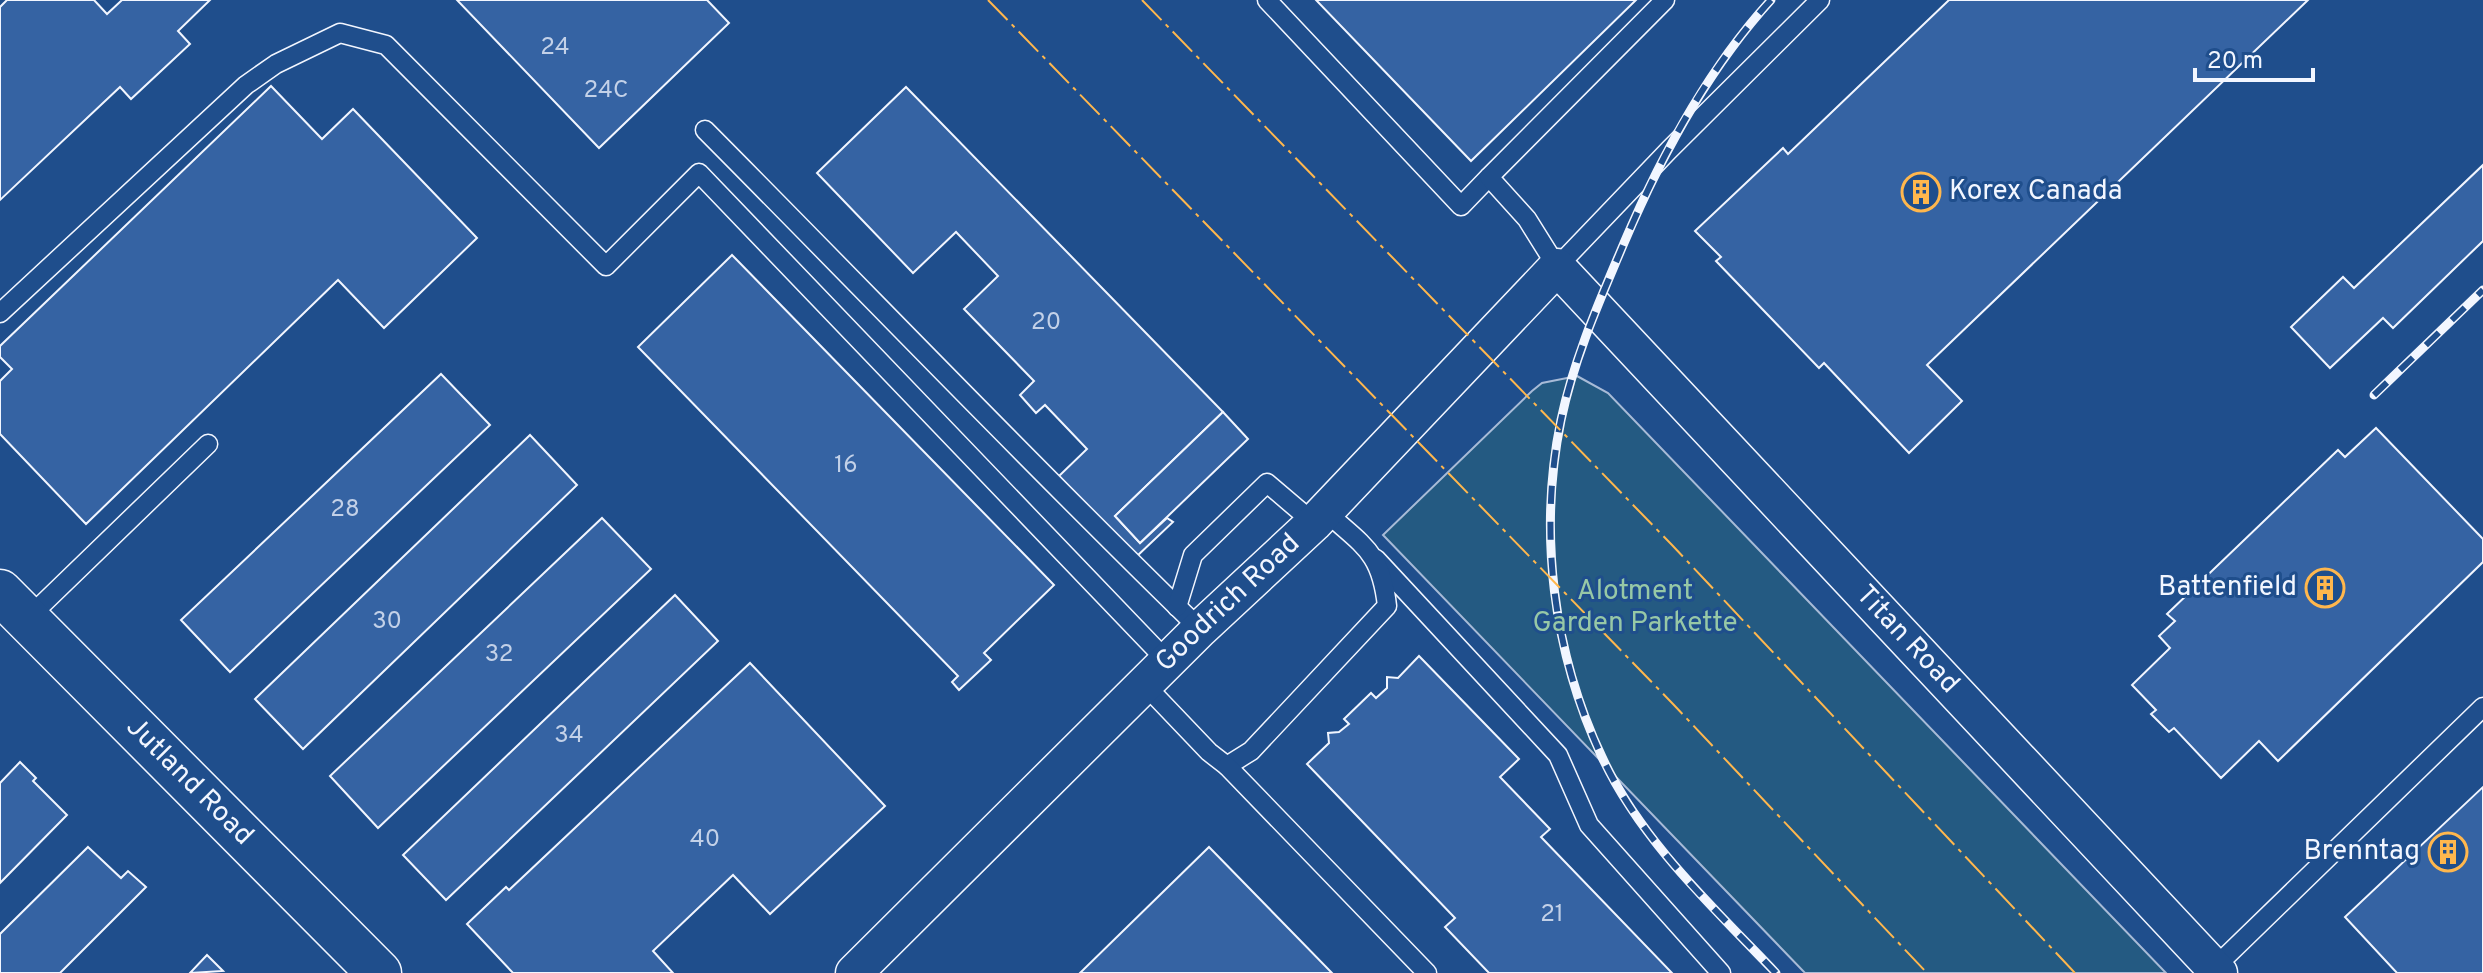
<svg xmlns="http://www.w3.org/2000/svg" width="2483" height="973" font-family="Overpass,sans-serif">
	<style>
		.green { fill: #245a82; stroke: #a8bbd7; stroke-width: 2 }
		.building { fill: #3563a3; stroke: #f2f6ff; stroke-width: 2 }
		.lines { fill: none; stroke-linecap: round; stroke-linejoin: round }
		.service-casing { stroke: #f2f6ff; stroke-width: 21 }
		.minor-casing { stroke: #f2f6ff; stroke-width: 39 }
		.tertiary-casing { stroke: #f2f6ff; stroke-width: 47 }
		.service { stroke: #1f4e8c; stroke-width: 18 }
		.minor { stroke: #1f4e8c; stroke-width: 36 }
		.tertiary { stroke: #1f4e8c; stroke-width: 44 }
		.rail-casing { stroke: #f2f6ff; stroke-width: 9 }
		.rail { stroke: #1f4e8c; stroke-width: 6; stroke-dasharray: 18; stroke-linecap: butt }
		.power { stroke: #ffb74d; stroke-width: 2; stroke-dasharray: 28 6 4 6; stroke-linecap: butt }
		.labels { text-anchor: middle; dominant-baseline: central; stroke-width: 6; stroke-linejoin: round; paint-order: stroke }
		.number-label { font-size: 24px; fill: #c3d1e8 }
		.poi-label { font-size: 28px; fill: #f2f6ff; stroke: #1f4e8c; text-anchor: end }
		.park-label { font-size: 28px; fill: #97c8a6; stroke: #1f4e8c }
		.street-label { font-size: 28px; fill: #f2f6ff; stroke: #1f4e8c }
	</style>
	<rect width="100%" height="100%" fill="#1f4e8c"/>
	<!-- green -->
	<path class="green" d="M 1577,376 L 1608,393 L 2166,973 L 1805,973 L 1383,535 L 1532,391 L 1542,383 Z"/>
	<!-- building -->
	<g class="building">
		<path d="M 7,0 L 94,0 L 107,14 L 122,0 L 210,0 L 178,31 L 190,44 L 131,99 L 120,87 L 0,200 L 0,7 Z"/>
		<path d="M 457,0 L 707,0 L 729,23 L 599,148 Z"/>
		<path d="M 1316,0 L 1636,0 L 1471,161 Z"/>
		<path d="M 1949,0 L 2308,0 L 1927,365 L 1962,401 L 1909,453 L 1824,363 L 1819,368 L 1716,261 L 1721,257 L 1695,231 L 1783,148 L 1788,154 Z"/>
		<path d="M 271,86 L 322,139 L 353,109 L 477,238 L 384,328 L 338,280 L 86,524 L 0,434 L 0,381 L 12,369 L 0,357 L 0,346 Z"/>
		<path d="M 906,87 L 1223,412 L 1115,516 L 1140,543 L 1167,518 L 1173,522 L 1136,557 L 1059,476 L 1087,449 L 1045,405 L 1036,413 L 1020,395 L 1034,381 L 964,309 L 998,276 L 956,232 L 913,273 L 817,173 Z"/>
		<path d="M 2483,165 L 2483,241 L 2393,328 L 2383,318 L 2330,368 L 2291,327 L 2343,277 L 2354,288 Z"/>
		<path d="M 732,255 L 1054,585 L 984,653 L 991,660 L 959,690 L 952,682 L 958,676 L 638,347 Z"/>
		<path d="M 441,374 L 490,425 L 230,672 L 181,620 Z"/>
		<path d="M 1223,412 L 1248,439 L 1140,543 L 1115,516 Z"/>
		<path d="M 2376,428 L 2483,539 L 2483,562 L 2278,761 L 2259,741 L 2221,778 L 2174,728 L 2169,732 L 2151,714 L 2156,710 L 2132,685 L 2170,648 L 2159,636 L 2175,621 L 2167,614 L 2338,450 L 2345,457 Z"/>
		<path d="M 530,435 L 577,485 L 303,749 L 255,699 Z"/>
		<path d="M 602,518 L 651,569 L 378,828 L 330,776 Z"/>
		<path d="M 675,595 L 718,641 L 446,900 L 403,855 Z"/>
		<path d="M 1419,656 L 1519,759 L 1500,777 L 1550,829 L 1541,837 L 1672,973 L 1489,973 L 1445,927 L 1455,918 L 1307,764 L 1329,743 L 1328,733 L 1339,732 L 1349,724 L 1344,719 L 1371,693 L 1376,698 L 1387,688 L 1387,677 L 1398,678 Z"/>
		<path d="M 750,663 L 885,806 L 770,914 L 733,875 L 653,951 L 673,973 L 513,973 L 467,924 L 506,887 L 509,890 Z"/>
		<path d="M 20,762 L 36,778 L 33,781 L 67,815 L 0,883 L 0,783 Z"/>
		<path d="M 2483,787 L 2483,973 L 2397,973 L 2345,917 Z"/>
		<path d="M 88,847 L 121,878 L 128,871 L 146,887 L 60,973 L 0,973 L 0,934 Z"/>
		<path d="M 1209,847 L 1332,973 L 1080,973 Z"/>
		<path d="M 207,955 L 223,971 L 190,973 Z"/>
	</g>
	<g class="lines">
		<!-- service casing -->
		<g class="service-casing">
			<g id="service">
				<path d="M 1267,0 L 1461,206 L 1489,177"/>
				<path d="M 1665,0 L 1489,177 L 1527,219 L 1557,267 L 1669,150 L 1820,0"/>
				<path d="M 705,130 C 870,296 1032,466 1200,629"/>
				<path d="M 0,313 L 246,85 L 276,64 L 340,33 L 386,45 L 606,266 L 699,173 L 1168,662"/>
				<path d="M 1376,559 L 1558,755 L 1589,825 L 1721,973"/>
				<path d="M 1177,607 L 1193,555 L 1267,483 L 1314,523"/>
				<path d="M 27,619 L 208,444"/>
				<path d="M 1145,685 L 1209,752 L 1227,766 L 1251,751 L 1387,606 C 1381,551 1363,546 1325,511"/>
				<path d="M 1227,766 L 1427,973"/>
				<path d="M 2214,968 L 2483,707"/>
			</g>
		</g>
		<!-- minor casing -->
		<g class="minor-casing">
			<g id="minor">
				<path id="s1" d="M 854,973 L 1200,629 L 1314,523 L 1557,267 L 2219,973"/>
			</g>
		</g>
		<!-- tertiary casing -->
		<g class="tertiary-casing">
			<g id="tertiary">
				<path id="s2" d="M 0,592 L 379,973"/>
			</g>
		</g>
		<!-- service -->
		<use href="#service" class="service"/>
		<!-- minor -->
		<use href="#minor" class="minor"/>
		<!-- tertiary -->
		<use href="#tertiary" class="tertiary"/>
		<!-- rail casing -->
		<g class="rail-casing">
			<g id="rail">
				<path d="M 1771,0 C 1707,70 1661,156 1624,243 C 1600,300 1574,358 1561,420 C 1538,532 1553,653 1602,757 C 1641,841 1713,907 1776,973"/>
				<path d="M 2374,395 L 2483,290"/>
			</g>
		</g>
		<!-- rail -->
		<use href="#rail" class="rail"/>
		<!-- power -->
		<g class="power">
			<path d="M 988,0 L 1673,704 L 1927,973"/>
			<path d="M 1142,0 L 1672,545 L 2075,973"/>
		</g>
	</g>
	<!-- icons -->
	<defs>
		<g id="building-ring" transform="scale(2)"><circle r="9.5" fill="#1f4e8c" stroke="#ffb74d" stroke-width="1.5"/><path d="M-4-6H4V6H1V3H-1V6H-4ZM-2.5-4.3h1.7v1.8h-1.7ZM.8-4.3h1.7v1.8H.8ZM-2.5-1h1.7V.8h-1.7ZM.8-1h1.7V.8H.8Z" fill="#ffb74d"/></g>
	</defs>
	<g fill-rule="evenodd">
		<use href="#building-ring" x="1921" y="192"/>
		<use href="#building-ring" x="2325" y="588"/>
		<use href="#building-ring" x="2448" y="852"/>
	</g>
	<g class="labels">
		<!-- number labels -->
		<g class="number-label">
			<text x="555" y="48">24</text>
			<text x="606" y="91">24C</text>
			<text x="1046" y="323">20</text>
			<text x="846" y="466">16</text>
			<text x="345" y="510">28</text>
			<text x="387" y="622">30</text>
			<text x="499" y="655">32</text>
			<text x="569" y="736">34</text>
			<text x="705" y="840">40</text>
			<text x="1552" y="915">21</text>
		</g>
		<!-- poi labels -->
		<g class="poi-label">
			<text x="1949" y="192" text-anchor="start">Korex Canada</text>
			<text x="2297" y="588">Battenfield</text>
			<text x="2420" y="852">Brenntag</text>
		</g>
		<!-- park labels -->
		<g class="park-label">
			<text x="1635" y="592">Alotment<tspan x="1635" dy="32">Garden Parkette</tspan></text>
		</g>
		<!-- street labels -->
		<g class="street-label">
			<text stroke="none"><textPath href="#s1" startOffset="526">Goodrich Road</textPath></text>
			<text stroke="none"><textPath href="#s1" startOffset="1508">Titan Road</textPath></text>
			<text stroke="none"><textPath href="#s2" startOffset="268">Jutland Road</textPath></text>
		</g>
	</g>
	<!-- scale -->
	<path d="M2195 68v12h118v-12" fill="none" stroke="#f2f6ff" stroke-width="4"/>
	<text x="2207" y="68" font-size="24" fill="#f2f6ff" stroke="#1f4e8c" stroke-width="6" paint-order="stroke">20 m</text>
</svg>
